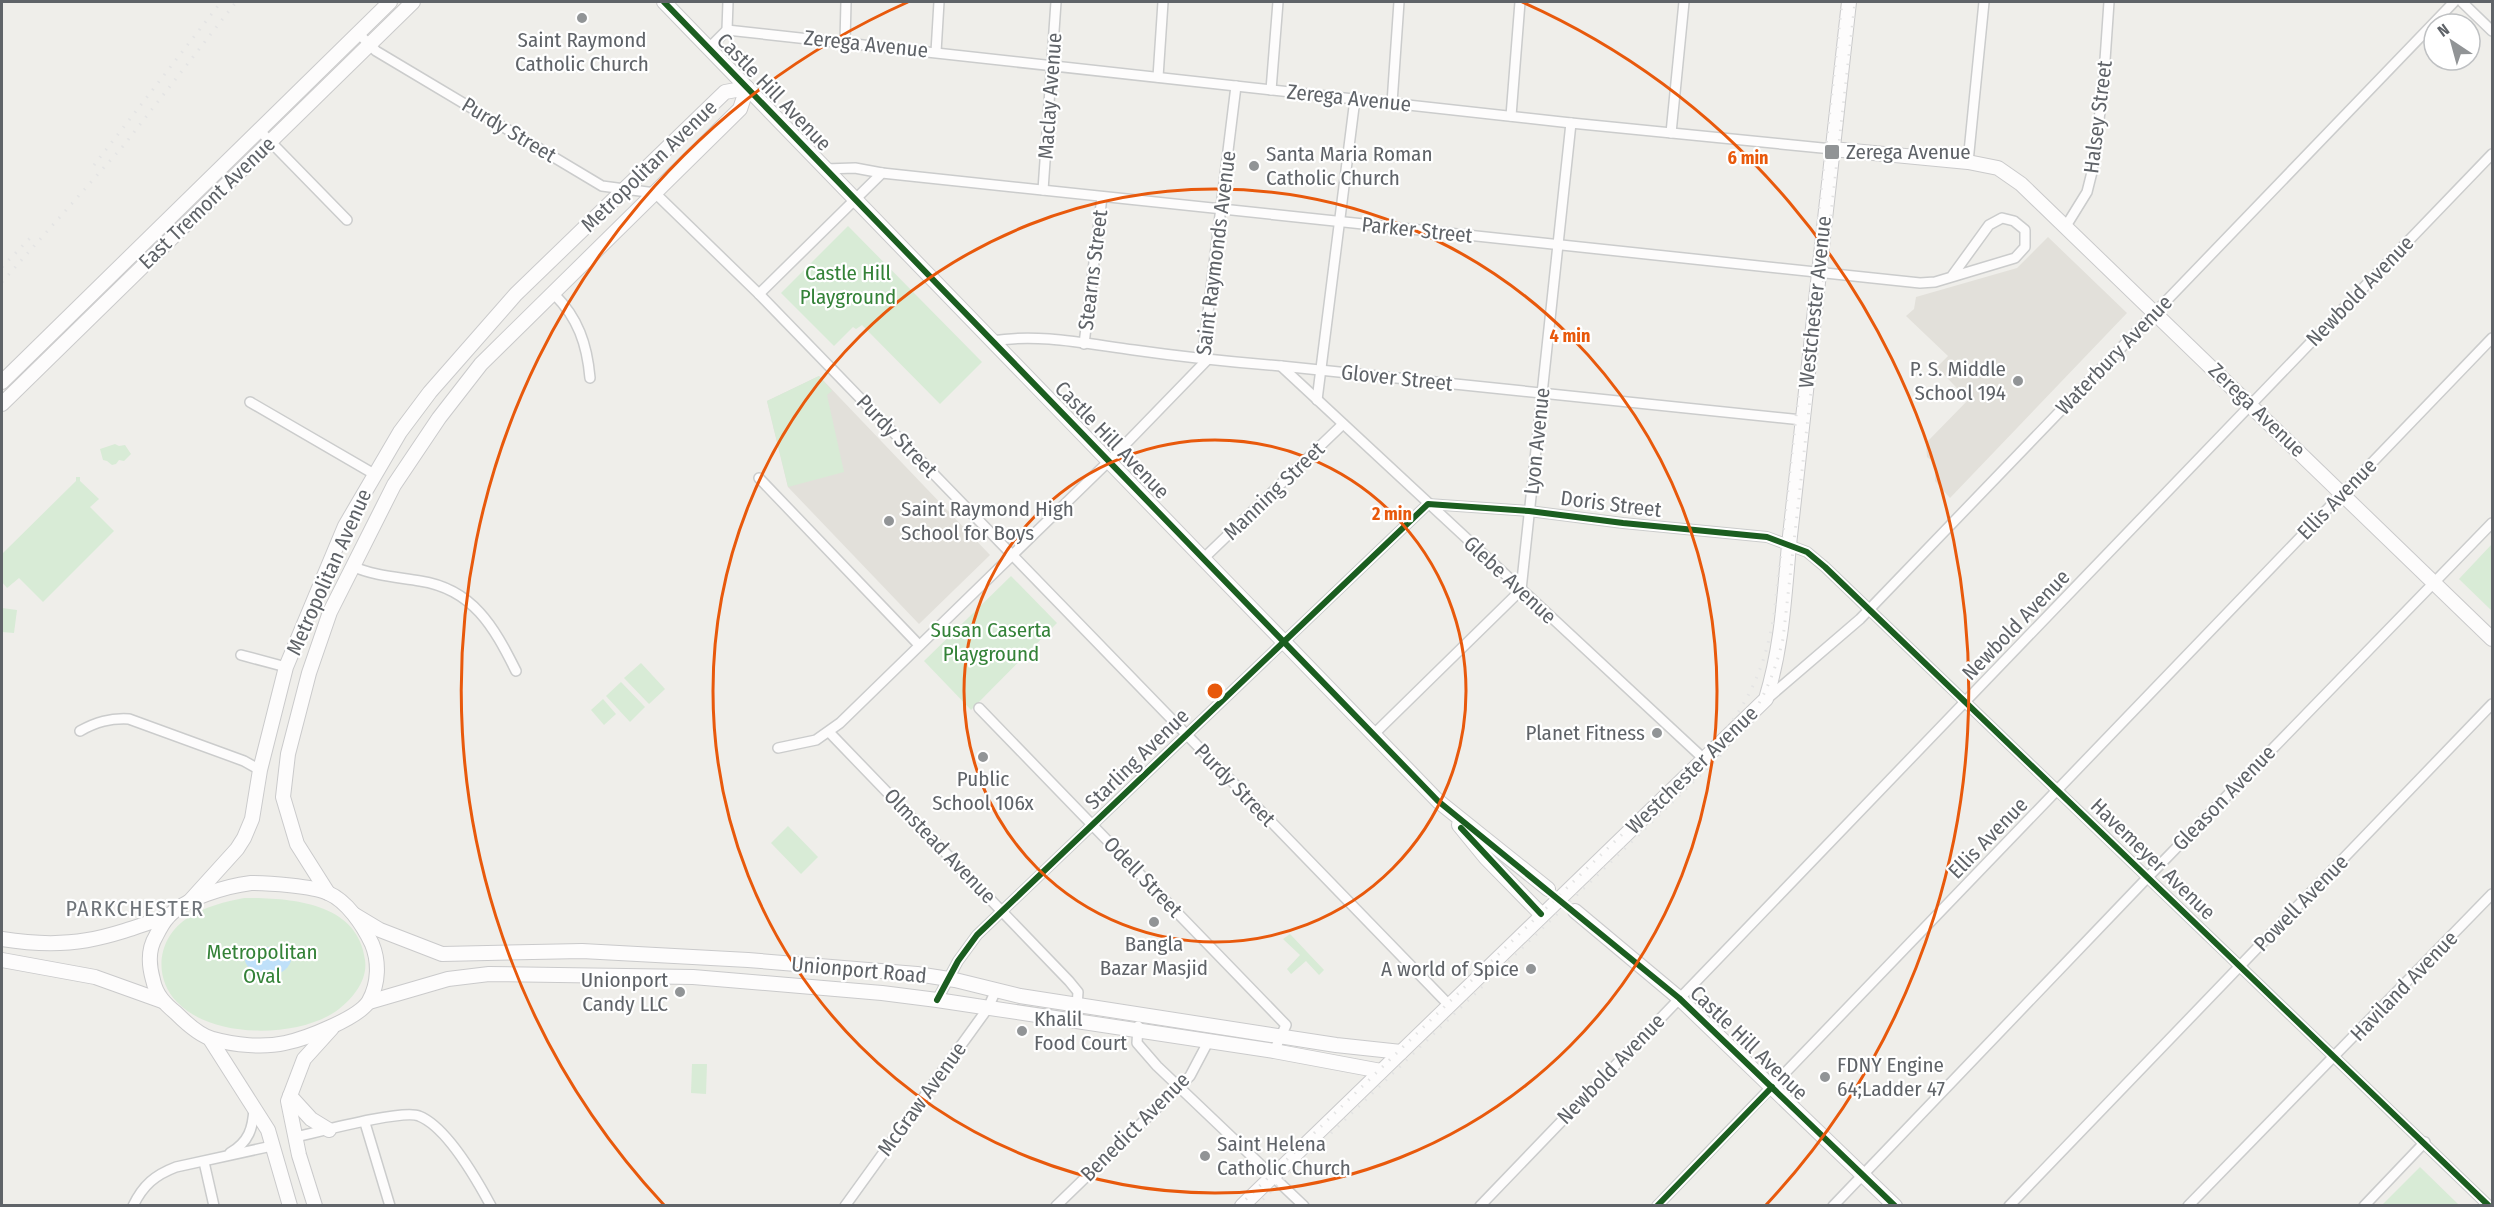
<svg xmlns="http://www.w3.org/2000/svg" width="2494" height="1207" font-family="'Fira Sans Condensed',sans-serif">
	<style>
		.education { fill: #e2e0da }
		.green { fill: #d8ebd6 }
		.water { fill: #bfe0f9 }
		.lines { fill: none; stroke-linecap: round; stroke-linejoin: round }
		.street-casing { stroke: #cbcccc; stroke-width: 12 }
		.secondary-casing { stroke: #cacacb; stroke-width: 16 }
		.street { stroke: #fdfcfc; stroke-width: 9 }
		.secondary { stroke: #fdfcfc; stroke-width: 14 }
		.rail { stroke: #e4e4e4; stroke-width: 3; stroke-dasharray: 1.5 8; stroke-linecap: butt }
		.cycleway-casing { stroke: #fff; stroke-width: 10 }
		.cycleway { stroke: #1b5e20; stroke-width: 6 }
		.ring { fill: none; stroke: #e8590c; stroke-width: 3 }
		.poi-dot { fill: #919496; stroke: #fff; stroke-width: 2 }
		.labels { text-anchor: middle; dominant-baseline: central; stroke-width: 4.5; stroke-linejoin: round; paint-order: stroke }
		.poi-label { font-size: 21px; fill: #5f6368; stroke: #fff; text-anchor: start }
		.street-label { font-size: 21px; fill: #5f6368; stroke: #fff }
		.park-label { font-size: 21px; fill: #348238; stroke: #fff }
		.neighbourhood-label { font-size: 22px; letter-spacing: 1.5px; fill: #70757a; stroke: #fff }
		.centre { fill: #e8590c; stroke: #fff; stroke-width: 3 }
		.ring-label { font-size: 18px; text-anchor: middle; font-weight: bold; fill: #e8590c; stroke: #fff; stroke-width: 4.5; stroke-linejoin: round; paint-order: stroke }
	</style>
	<rect width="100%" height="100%" fill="#efeeea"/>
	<!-- education -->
	<g class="education">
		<path d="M 2048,237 L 2127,313 L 1950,498 L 1935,481 L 1935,463 L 1927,457 L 1926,443 L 1968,400 L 1937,367 L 1948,356 L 1906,316 L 1914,309 L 1916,297 L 2017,268 Z"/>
		<path d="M 819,376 L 990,555 L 919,624 L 788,487 L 767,401 Z"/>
	</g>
	<!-- green -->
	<g class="green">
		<path d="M 848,226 L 982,362 L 940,404 L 862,325 L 856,329 L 853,327 L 834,346 L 781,293 Z"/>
		<path d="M 819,376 L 832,391 L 827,395 L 844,472 L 788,487 L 767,401 Z"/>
		<path d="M 115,444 L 119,446 L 125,445 L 131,454 L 124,461 L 119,460 L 116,464 L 112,465 L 107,461 L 103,460 L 100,449 Z"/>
		<path d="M 76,477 L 80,477 L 80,481 L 99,499 L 90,507 L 114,531 L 43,602 L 19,578 L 7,588 L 2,582 L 2,554 L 76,481 Z"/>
		<path d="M 2492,544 L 2492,611 L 2459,579 Z"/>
		<path d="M 1011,576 L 1057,623 L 971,710 L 924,661 Z"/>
		<path d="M 2,608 L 17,610 L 14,633 L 2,632 Z"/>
		<path d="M 641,663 L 665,689 L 649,704 L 624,678 Z"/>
		<path d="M 621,682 L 645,707 L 630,722 L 606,696 Z"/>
		<path d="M 603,699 L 616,714 L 604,725 L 591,710 Z"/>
		<path d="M 788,826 L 818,857 L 801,874 L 771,843 Z"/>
		<path d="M 244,898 C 290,898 358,902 365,960 C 368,980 353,998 339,1009 C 300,1039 211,1039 177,1002 C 152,976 158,936 189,917 C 206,906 225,902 244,898 Z"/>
		<path d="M 1290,934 L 1324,970 L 1319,975 L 1306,961 L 1291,974 L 1287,969 L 1300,955 L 1283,939 Z"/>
		<path d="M 692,1064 L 707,1064 L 706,1094 L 691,1093 Z"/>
		<path d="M 2420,1167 L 2459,1205 L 2382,1205 Z"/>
	</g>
	<!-- water -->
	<path class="water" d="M 269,947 C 280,948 287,951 291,961 C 285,980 251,980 245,961 C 248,950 258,948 269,947 Z"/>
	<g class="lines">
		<!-- street casing -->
		<g class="street-casing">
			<g id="street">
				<path d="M 2462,2 L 2492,31"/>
				<path d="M 727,30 L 1571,123 L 1832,149"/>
				<path d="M 727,30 L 728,2"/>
				<path d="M 358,33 L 376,51 L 602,186 L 655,193 L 759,294 L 1449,1005"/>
				<path d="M 845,42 L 846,2"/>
				<path d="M 709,48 L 727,30"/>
				<path d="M 936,52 L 939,2"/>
				<path d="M 1158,77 L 1163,2"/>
				<path d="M 1271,90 L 1278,2"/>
				<path d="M 1392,103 L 1399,2"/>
				<path d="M 1511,116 L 1520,2"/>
				<path d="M 259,130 L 347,220"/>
				<path d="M 1671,133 L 1684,2"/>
				<path d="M 1968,162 L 1984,2"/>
				<path d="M 825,169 L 855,168 L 882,173"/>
				<path d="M 1043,190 L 1056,2"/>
				<path d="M 2066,226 L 2087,192 L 2092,172 L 2103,89 L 2109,2"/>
				<path d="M 554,294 C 578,318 587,344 590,378"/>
				<path d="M 759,294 L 882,173 L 1920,283 L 1935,282 L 2015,258 L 2025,247 L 2025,230 L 2014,221 L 2002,218 L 1989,225 L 1952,276"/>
				<path d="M 992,341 C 1039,333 1088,344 1134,350 C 1183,357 1231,362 1281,366 L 1802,420"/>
				<path d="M 1084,344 L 1102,197"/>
				<path d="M 1207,360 L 1204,345 L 1236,86"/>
				<path d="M 1281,366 L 1704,759"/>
				<path d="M 1317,400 L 1355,99"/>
				<path d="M 250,402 L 374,474"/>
				<path d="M 759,478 L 919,645"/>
				<path d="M 1204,558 L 1343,424"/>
				<path d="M 352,566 C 374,576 396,577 420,581 C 473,589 494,627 516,671"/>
				<path d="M 241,655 L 286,667"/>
				<path d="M 1768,698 L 1860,619 L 2454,2"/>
				<path d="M 979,708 L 1286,1025 L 1274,1051"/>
				<path d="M 80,731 C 96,722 110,718 129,719 L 244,761 L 260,770"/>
				<path d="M 829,732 L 1069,981 L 1078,992 L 1076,1021"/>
				<path d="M 1374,734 L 1521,590 L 1571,123"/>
				<path d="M 778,748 L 816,740 L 840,723 L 1109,461 L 1207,360"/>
				<path d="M 937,1000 L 958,961 L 977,935 L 1428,504 L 1529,511 L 1623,523 L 1767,537 L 1807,552 L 1825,567 L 2489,1206"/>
				<path d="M 1138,1026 L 1137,1043 L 1157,1066 L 1304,1206"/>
				<path d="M 365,1123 L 390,1206"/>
				<path d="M 296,1137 C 318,1132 403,1109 419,1116 C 447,1127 477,1180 491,1206"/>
				<path d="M 230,1153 C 249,1142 253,1128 254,1108"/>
				<path d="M 204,1162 L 214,1206"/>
				<path d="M 133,1206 C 143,1185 155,1175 176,1167 L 272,1146"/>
				<path d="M 845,1206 L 988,1008 L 996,990"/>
				<path d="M 1056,1206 L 1190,1076 L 1208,1042"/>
				<path d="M 1480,1206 L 2492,154"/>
				<path d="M 1657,1206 L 2492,338"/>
				<path d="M 1833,1206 L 2148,877 L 2492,523"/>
				<path d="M 2009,1206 L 2492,704"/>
				<path d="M 2188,1206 L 2492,894"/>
				<path d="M 2364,1206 L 2425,1142"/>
			</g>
		</g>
		<!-- secondary casing -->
		<g class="secondary-casing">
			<g id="secondary">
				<path d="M 664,2 L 1438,801 L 1548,889"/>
				<path d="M 1832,149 L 1968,162 L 1998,168 L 2021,184 L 2492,639"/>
				<path d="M 2,382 L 390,2"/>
				<path d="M 2,404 L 413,2"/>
				<path d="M 1459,825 L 1486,858 L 1541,914"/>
				<path d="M 251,883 C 268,883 313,886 328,893 C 347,901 363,925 372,944 C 379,961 379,983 369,1001 C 359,1018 305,1039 285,1043 C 263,1048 234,1045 213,1039 C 200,1036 185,1022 176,1013 C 165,1004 156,995 153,980 C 149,966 148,949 156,936 C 159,930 163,922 168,917 C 185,898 227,886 251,883 Z"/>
				<path d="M 328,893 L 297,844 L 283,797 L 288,754 L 309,673 L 330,612 L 394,485 L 439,418 L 481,364 L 740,109 L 747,88"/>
				<path d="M 189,902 L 237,849 L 244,838 L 252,819 L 260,770 L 286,667 L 345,526 L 400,432 L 430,392 L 516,294 L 725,92 L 747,88"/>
				<path d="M 1575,911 L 1679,998 L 1895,1206"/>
				<path d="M 355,915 L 380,930 L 442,954 L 582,951 L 748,960 L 917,974 L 955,980 L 1020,996 L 1336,1045 L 1401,1052"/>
				<path d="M 2,939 C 71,950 103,939 168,916"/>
				<path d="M 2,960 L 95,977 L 162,1001"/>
				<path d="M 369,1002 L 448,979 L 489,974 L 693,977 L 882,993 L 937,1000 L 1274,1051 L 1381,1071"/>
				<path d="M 210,1039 L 268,1130 L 290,1206"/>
				<path d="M 290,1096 L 311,1119 L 329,1130"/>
				<path d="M 315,1206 L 299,1155 L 288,1101 L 304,1059 L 332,1028"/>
				<path d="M 1242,1206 L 1766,699 C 1782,646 1784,600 1789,545 L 1849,2"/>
			</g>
		</g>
		<!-- street -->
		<use href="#street" class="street"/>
		<!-- secondary -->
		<use href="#secondary" class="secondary"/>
		<!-- rail -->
		<g class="rail">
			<path d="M 94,165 L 221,2"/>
			<path d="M 2,267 L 35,233"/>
			<path d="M 2,282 L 124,145 L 236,2"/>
			<path d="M 1239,1206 L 1709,750 C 1747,707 1764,672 1774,615 L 1842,2"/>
			<path d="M 1256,1206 L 1717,759 C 1751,724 1772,687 1783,639 L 1855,2"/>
		</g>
		<!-- cycleway casing -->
		<g class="cycleway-casing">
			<g id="cycleway">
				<path d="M 664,2 L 1438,801 L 1679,998 L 1895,1206"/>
				<path d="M 1461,828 L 1541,914"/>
				<path d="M 937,1000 L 958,961 L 977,935 L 1428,504 L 1529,511 L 1623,523 L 1767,537 L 1807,552 L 1825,567 L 2489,1206"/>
				<path d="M 1657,1206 L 1772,1087"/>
			</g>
		</g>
		<!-- cycleway -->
		<use href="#cycleway" class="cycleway"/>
	</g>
	<!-- distance rings -->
	<g class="ring">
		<circle cx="1215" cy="691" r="251"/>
		<circle cx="1215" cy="691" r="502"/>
		<path d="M664 1205A754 754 0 0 1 908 2M1522 2A754 754 0 0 1 1766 1205"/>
	</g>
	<!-- markers -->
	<g class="poi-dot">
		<circle cx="582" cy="18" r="6"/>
		<rect x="1824" y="144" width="16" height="16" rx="3"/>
		<circle cx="1254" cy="166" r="6"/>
		<circle cx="2018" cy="381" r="6"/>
		<circle cx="889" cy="521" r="6"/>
		<circle cx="1657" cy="733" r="6"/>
		<circle cx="983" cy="757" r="6"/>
		<circle cx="1154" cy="922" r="6"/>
		<circle cx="1531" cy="969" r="6"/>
		<circle cx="680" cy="992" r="6"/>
		<circle cx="1022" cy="1031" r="6"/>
		<circle cx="1825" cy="1077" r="6"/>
		<circle cx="1205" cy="1156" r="6"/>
	</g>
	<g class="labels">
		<!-- poi labels -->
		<g class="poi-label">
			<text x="582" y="40" text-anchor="middle">Saint Raymond<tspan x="582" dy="24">Catholic Church</tspan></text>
			<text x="1846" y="152">Zerega Avenue</text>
			<text x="1266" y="154">Santa Maria Roman<tspan x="1266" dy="24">Catholic Church</tspan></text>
			<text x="2006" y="369" text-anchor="end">P. S. Middle<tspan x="2006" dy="24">School 194</tspan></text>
			<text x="901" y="509">Saint Raymond High<tspan x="901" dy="24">School for Boys</tspan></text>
			<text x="1645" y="733" text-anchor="end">Planet Fitness</text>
			<text x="983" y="779" text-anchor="middle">Public<tspan x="983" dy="24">School 106x</tspan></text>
			<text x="1154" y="944" text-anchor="middle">Bangla<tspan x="1154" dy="24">Bazar Masjid</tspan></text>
			<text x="1519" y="969" text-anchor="end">A world of Spice</text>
			<text x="668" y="980" text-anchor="end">Unionport<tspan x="668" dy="24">Candy LLC</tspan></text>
			<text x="1034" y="1019">Khalil<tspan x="1034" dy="24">Food Court</tspan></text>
			<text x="1837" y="1065">FDNY Engine<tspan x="1837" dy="24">64;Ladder 47</tspan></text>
			<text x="1217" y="1144">Saint Helena<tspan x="1217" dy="24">Catholic Church</tspan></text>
		</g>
		<!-- street labels -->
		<g class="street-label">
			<text transform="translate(866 44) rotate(6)">Zerega Avenue</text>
			<text transform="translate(774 92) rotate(46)">Castle Hill Avenue</text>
			<text transform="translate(1050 96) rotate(-86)">Maclay Avenue</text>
			<text transform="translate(1349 98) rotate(6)">Zerega Avenue</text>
			<text transform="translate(2098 117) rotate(-83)">Halsey Street</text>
			<text transform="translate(509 130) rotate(31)">Purdy Street</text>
			<text transform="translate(649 166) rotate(-44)">Metropolitan Avenue</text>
			<text transform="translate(207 203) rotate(-44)">East Tremont Avenue</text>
			<text transform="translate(1417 230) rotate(6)">Parker Street</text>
			<text transform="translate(1216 253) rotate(-83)">Saint Raymonds Avenue</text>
			<text transform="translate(1093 270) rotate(-83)">Stearns Street</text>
			<text transform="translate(2360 291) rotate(-46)">Newbold Avenue</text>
			<text transform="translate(1815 302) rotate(-84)">Westchester Avenue</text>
			<text transform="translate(2114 355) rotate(-46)">Waterbury Avenue</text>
			<text transform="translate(1397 378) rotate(6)">Glover Street</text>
			<text transform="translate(2257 410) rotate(44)">Zerega Avenue</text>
			<text transform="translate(897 436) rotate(46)">Purdy Street</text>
			<text transform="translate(1112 440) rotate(46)">Castle Hill Avenue</text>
			<text transform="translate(1537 441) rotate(-84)">Lyon Avenue</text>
			<text transform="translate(1274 491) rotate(-44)">Manning Street</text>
			<text transform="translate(2337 499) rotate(-46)">Ellis Avenue</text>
			<text transform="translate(1611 504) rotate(7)">Doris Street</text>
			<text transform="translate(329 572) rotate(-66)">Metropolitan Avenue</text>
			<text transform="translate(1510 580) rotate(43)">Glebe Avenue</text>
			<text transform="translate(2016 625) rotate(-46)">Newbold Avenue</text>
			<text transform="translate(1137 759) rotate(-44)">Starling Avenue</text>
			<text transform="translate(1692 770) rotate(-44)">Westchester Avenue</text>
			<text transform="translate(1235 785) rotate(46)">Purdy Street</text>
			<text transform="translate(2224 798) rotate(-46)">Gleason Avenue</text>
			<text transform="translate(1988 838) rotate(-46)">Ellis Avenue</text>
			<text transform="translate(940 846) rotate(46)">Olmstead Avenue</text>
			<text transform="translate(2153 859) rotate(44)">Havemeyer Avenue</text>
			<text transform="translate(1143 877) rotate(46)">Odell Street</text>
			<text transform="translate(2301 903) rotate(-46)">Powell Avenue</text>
			<text transform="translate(859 970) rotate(5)">Unionport Road</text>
			<text transform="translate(2404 986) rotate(-46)">Haviland Avenue</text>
			<text transform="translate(1749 1043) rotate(44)">Castle Hill Avenue</text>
			<text transform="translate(1611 1069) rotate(-46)">Newbold Avenue</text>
			<text transform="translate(922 1099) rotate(-54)">McGraw Avenue</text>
			<text transform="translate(1135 1127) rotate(-45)">Benedict Avenue</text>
		</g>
		<!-- park labels -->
		<g class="park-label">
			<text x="848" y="273">Castle Hill<tspan x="848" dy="24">Playground</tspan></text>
			<text x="991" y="630">Susan Caserta<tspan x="991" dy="24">Playground</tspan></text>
			<text x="262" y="952">Metropolitan<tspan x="262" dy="24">Oval</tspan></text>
		</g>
		<!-- neighbourhood labels -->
		<g class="neighbourhood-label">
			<text x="135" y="908">PARKCHESTER</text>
		</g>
	</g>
	<circle cx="1215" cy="691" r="9" class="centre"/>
	<g class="ring-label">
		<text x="1748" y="164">6 min</text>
		<text x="1570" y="342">4 min</text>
		<text x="1392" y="520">2 min</text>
	</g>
	<!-- border -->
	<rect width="2494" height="1207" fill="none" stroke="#5f6368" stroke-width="6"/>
	<!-- north arrow -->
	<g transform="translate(2452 42) rotate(324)"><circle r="28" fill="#ffffff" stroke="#bfc1c3" stroke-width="1.5"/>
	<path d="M0-4.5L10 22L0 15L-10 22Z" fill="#919496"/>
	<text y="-9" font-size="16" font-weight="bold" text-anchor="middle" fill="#5f6368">N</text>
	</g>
</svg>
